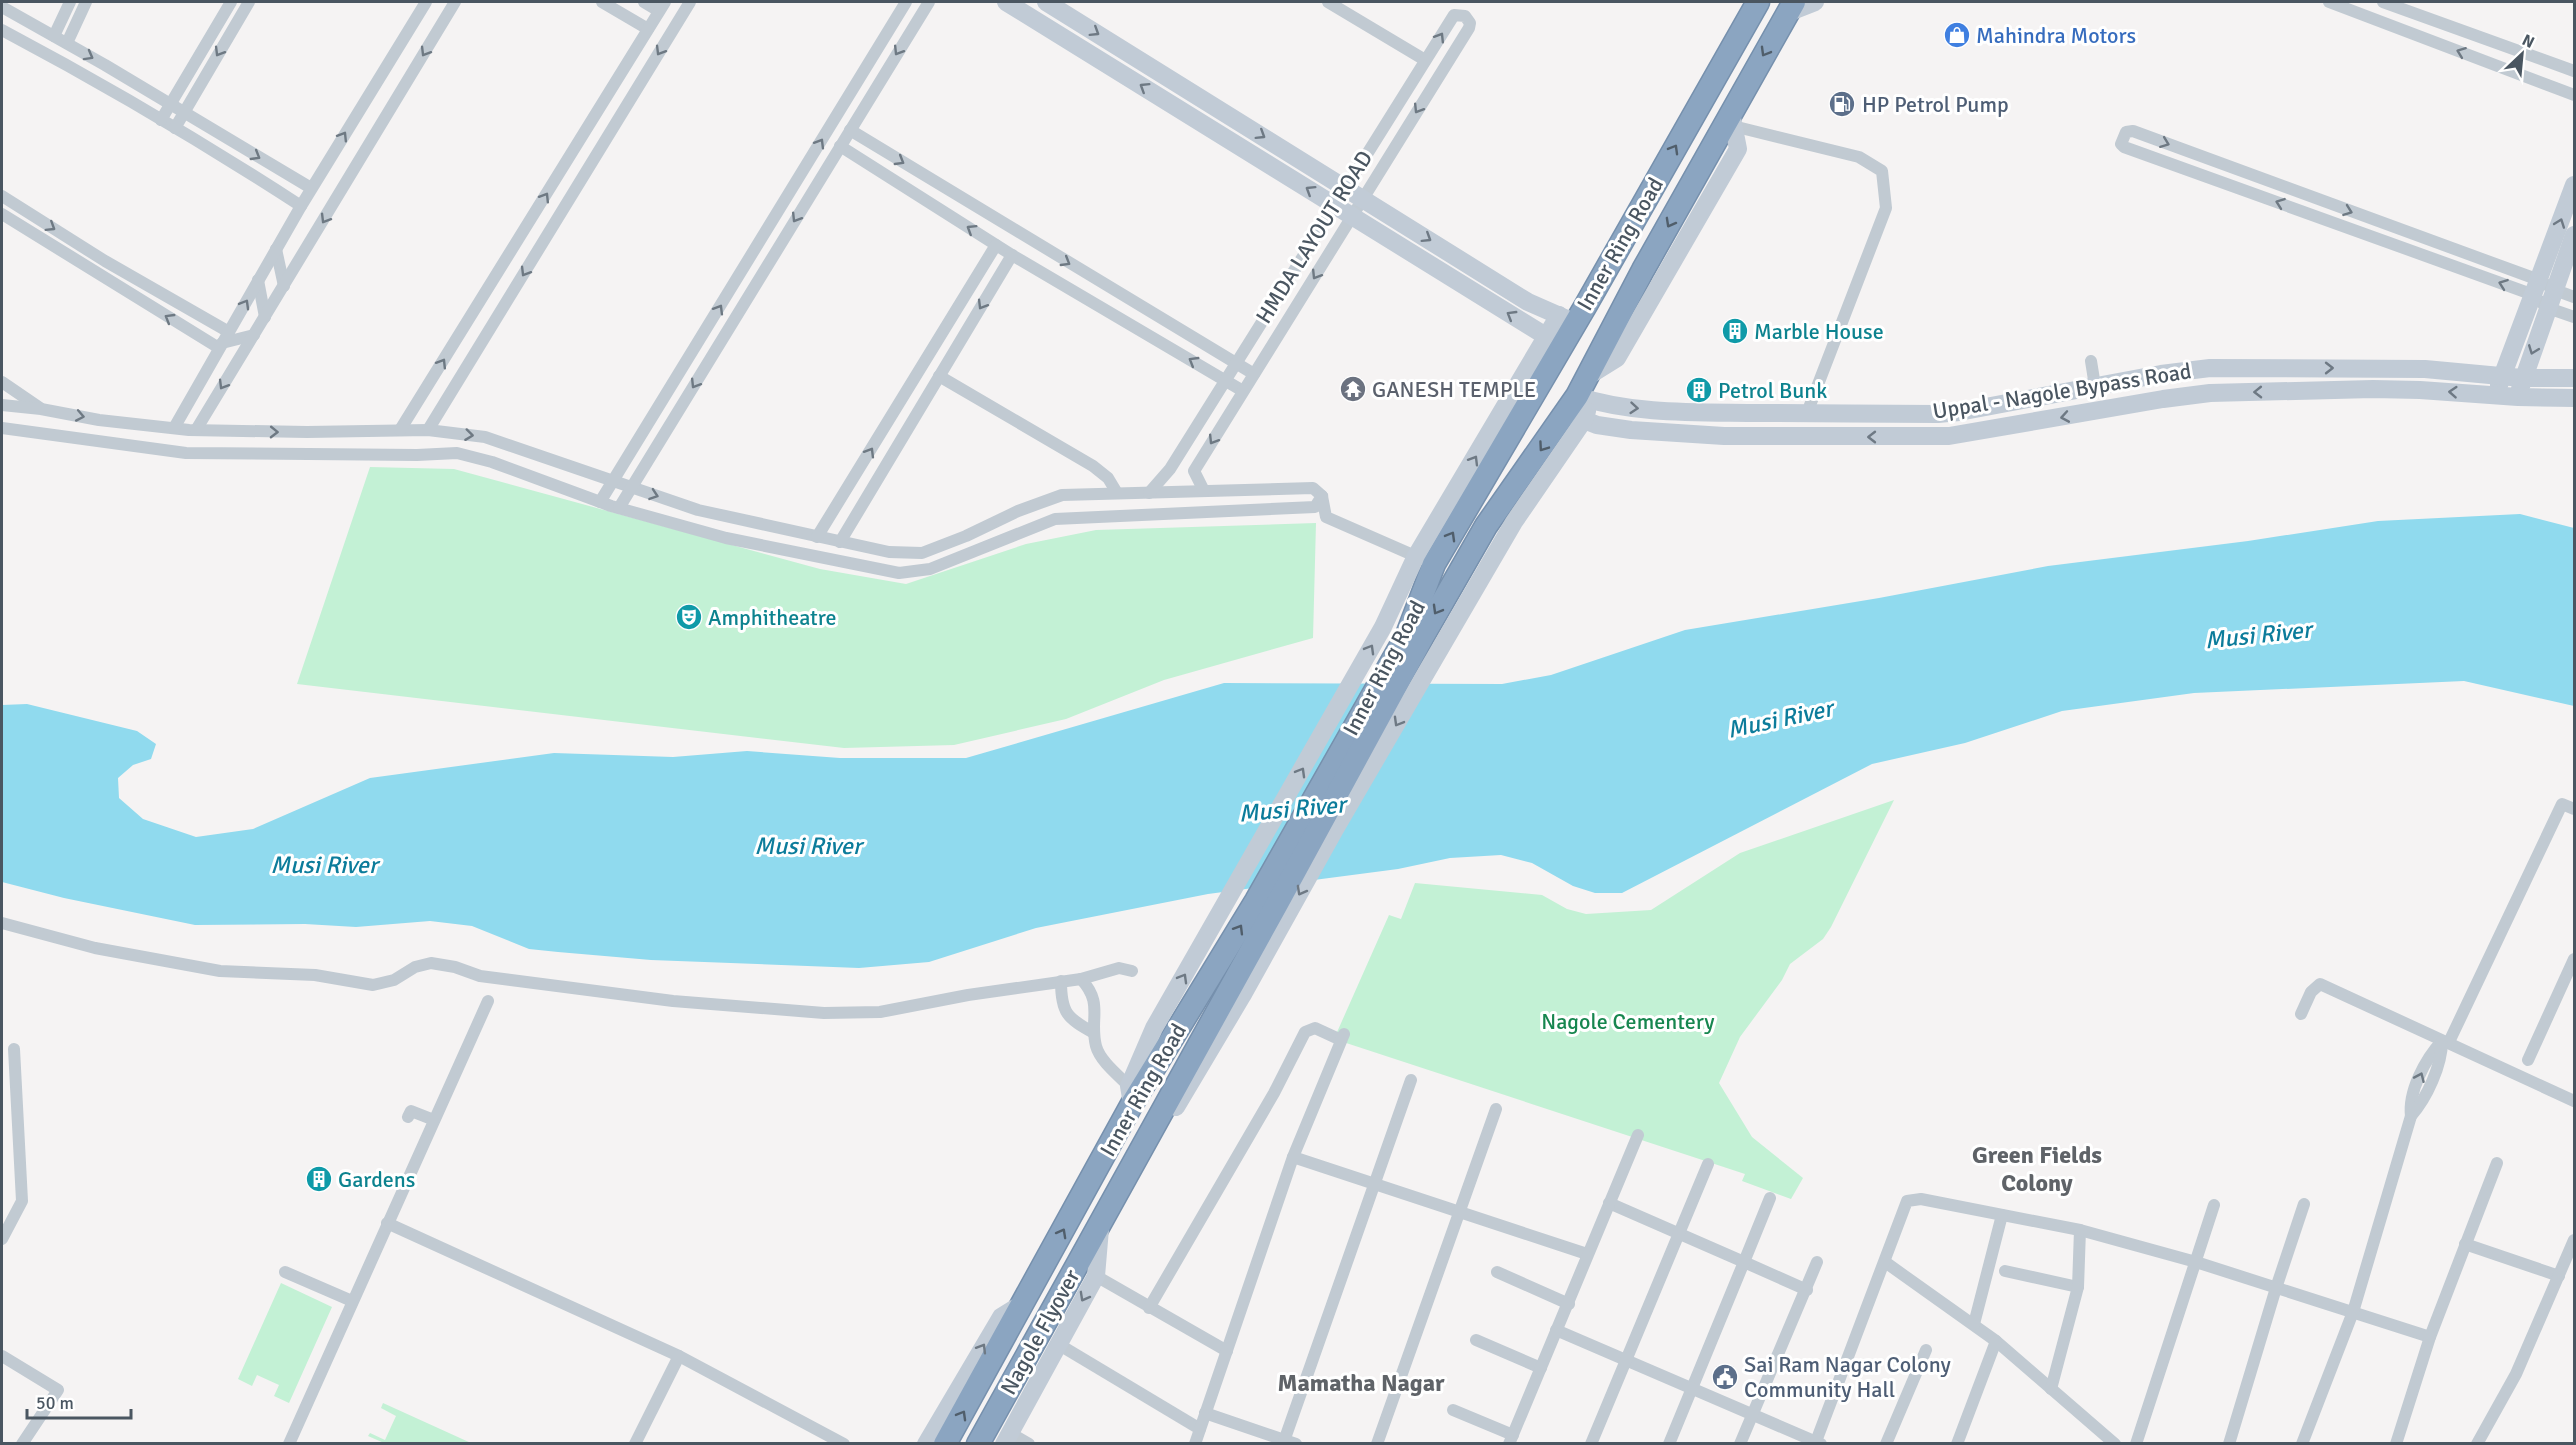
<svg xmlns="http://www.w3.org/2000/svg" width="2576" height="1445" font-family="Signika,sans-serif">
	<style>
		.green { fill: #c3f1d5 }
		.water { fill: #90daee }
		.lines { fill: none; stroke-linecap: round; stroke-linejoin: round }
		.highway-casing { stroke: #7690ad; stroke-width: 25 }
		.street { stroke: #c1cad2; stroke-width: 12 }
		.secondary { stroke: #c1cbd6; stroke-width: 18 }
		.highway { stroke: #8ba5c1; stroke-width: 22 }
		.oneway { stroke: #6e7984 }
		.oneway2 { stroke: #6e7983 }
		.oneway3 { stroke: #505e6b }
		.labels { text-anchor: middle; dominant-baseline: central; stroke-width: 6; stroke-linejoin: round; paint-order: stroke }
		.shop-label { font-size: 22px; fill: #366cbe; stroke: #fff; text-anchor: start }
		.service-label { font-size: 22px; fill: #4e5e75; stroke: #fff; text-anchor: start }
		.street-label { font-size: 22px; fill: #4a5661; stroke: #fff }
		.culture-label { font-size: 22px; fill: #0d838f; stroke: #fff; text-anchor: start }
		.worship-label { font-size: 22px; fill: #5b616d; stroke: #fff; text-anchor: start }
		.park-label { font-size: 22px; fill: #17864f; stroke: #fff }
		.water-label { font-size: 24px; font-style: italic; fill: #0c7c9b; stroke: #fff }
		.neighbourhood-label { font-size: 24px; font-weight: bold; fill: #5f6368; stroke: #fff }
	</style>
	<rect width="100%" height="100%" fill="#f5f3f3"/>
	<!-- green -->
	<g class="green">
		<path d="M 370,467 L 454,469 L 820,569 L 906,584 L 1026,544 L 1096,530 L 1316,523 L 1313,638 L 1164,680 L 1066,719 L 954,745 L 844,748 L 297,684 Z"/>
		<path d="M 1894,800 L 1831,927 L 1823,939 L 1790,964 L 1782,980 L 1740,1037 L 1719,1083 L 1752,1137 L 1803,1178 L 1791,1199 L 1742,1181 L 1745,1174 L 1334,1039 L 1389,915 L 1401,919 L 1415,883 L 1542,895 L 1567,909 L 1586,914 L 1651,910 L 1740,853 Z"/>
		<path d="M 281,1283 L 332,1307 L 289,1403 L 274,1396 L 279,1385 L 257,1375 L 252,1386 L 238,1379 Z"/>
		<path d="M 383,1403 L 471,1443 L 384,1443 L 368,1436 L 370,1433 L 385,1440 L 396,1416 L 381,1408 Z"/>
	</g>
	<!-- water -->
	<path class="water" d="M 2520,514 L 2574,528 L 2574,706 L 2464,681 L 2194,693 L 2062,711 L 1965,743 L 1872,764 L 1622,893 L 1595,893 L 1573,886 L 1532,863 L 1501,855 L 1450,858 L 1398,869 L 1208,894 L 1036,928 L 929,962 L 859,968 L 651,960 L 558,952 L 529,949 L 472,926 L 430,921 L 356,927 L 305,924 L 195,925 L 64,898 L 2,882 L 2,705 L 27,704 L 137,731 L 156,744 L 151,759 L 133,765 L 118,778 L 119,798 L 143,819 L 196,837 L 253,829 L 370,778 L 554,753 L 673,757 L 747,751 L 840,758 L 966,758 L 1224,683 L 1502,684 L 1551,675 L 1685,630 L 1879,598 L 2048,566 L 2248,541 L 2378,521 Z"/>
	<g class="lines">
		<!-- highway casing -->
		<g class="highway-casing">
			<g id="highway">
				<path d="M 945,1444 L 1132,1104 L 1256,901 L 1407,635 L 1434,564 L 1586,305 L 1758,2"/>
				<path d="M 978,1444 L 1277,904 L 1423,636 L 1486,526 L 1577,396 L 1643,270 L 1794,2"/>
			</g>
		</g>
		<!-- street -->
		<g class="street">
			<path d="M 602,2 L 648,29"/>
			<path d="M 644,2 L 659,11"/>
			<path d="M 1328,2 L 1425,60"/>
			<path d="M 2329,2 L 2574,95"/>
			<path d="M 2383,2 L 2574,71"/>
			<path d="M 2,7 L 105,65 L 311,188"/>
			<path d="M 2,30 C 104,84 204,143 301,206"/>
			<path d="M 54,36 L 70,2"/>
			<path d="M 67,43 L 86,2"/>
			<path d="M 161,120 L 231,2"/>
			<path d="M 1733,126 L 1859,157 L 1882,171 L 1886,208 L 1807,413"/>
			<path d="M 175,128 L 249,2"/>
			<path d="M 850,130 L 1254,374"/>
			<path d="M 840,146 L 1012,255 L 1243,391"/>
			<path d="M 2,196 L 105,261 L 229,332"/>
			<path d="M 2,214 L 219,348"/>
			<path d="M 276,249 L 284,286"/>
			<path d="M 258,280 L 265,317"/>
			<path d="M 2574,297 L 2555,290 L 2539,280 L 2133,131 L 2126,132 L 2121,144 L 2124,147 L 2531,294 L 2548,308 L 2574,317"/>
			<path d="M 222,343 L 254,335"/>
			<path d="M 2091,361 L 2095,386"/>
			<path d="M 939,376 L 1093,466 L 1108,478 L 1117,493"/>
			<path d="M 2,382 L 40,408"/>
			<path d="M 2,405 L 41,409 L 99,420 L 189,430 L 307,432 L 428,430 L 485,437 L 698,510 L 889,552 L 922,553 L 966,536 L 1018,511 L 1062,495 L 1313,488 L 1322,496 L 1315,507 L 1055,519 L 930,569 L 899,573 L 726,538 L 611,506 L 492,462 L 457,453 L 417,455 L 186,453 L 2,428"/>
			<path d="M 174,428 L 301,206 L 426,2"/>
			<path d="M 196,430 L 455,2"/>
			<path d="M 400,430 L 665,2"/>
			<path d="M 428,430 L 690,2"/>
			<path d="M 1149,493 L 1170,469 L 1454,15 L 1465,16 L 1470,23 L 1469,28 L 1194,471 L 1204,491"/>
			<path d="M 1322,496 L 1326,517 L 1422,559"/>
			<path d="M 600,502 L 906,2"/>
			<path d="M 619,508 L 929,2"/>
			<path d="M 817,537 L 996,245"/>
			<path d="M 840,542 L 1012,255"/>
			<path d="M 2,923 L 95,948 L 220,971 L 315,975 L 373,985 L 394,980 L 415,967 L 431,963 L 455,967 L 480,976 L 673,1001 L 824,1013 L 880,1012 L 968,995 L 1081,979"/>
			<path d="M 1061,981 C 1061,1013 1067,1018 1094,1033"/>
			<path d="M 2301,1014 L 2311,992 L 2320,984 L 2574,1101"/>
			<path d="M 2449,1042 L 2562,804 L 2574,809"/>
			<path d="M 2528,1060 L 2574,959"/>
			<path d="M 1129,1086 C 1118,1075 1100,1061 1096,1046 C 1089,1018 1104,1004 1081,979 L 1119,968 L 1132,971"/>
			<path d="M 2411,1116 C 2408,1092 2425,1059 2442,1041"/>
			<path d="M 408,1117 L 411,1111 L 434,1120"/>
			<path d="M 1293,1157 L 1587,1254"/>
			<path d="M 1770,1198 L 1744,1262 L 1807,1290"/>
			<path d="M 1609,1203 L 1744,1262 L 1669,1444"/>
			<path d="M 387,1223 L 679,1356 L 844,1444"/>
			<path d="M 2,1239 L 22,1201 L 14,1049"/>
			<path d="M 2465,1244 L 2559,1276"/>
			<path d="M 1885,1262 L 1996,1341 L 2115,1444"/>
			<path d="M 2005,1271 L 2078,1287"/>
			<path d="M 285,1272 L 352,1301"/>
			<path d="M 1497,1272 L 1569,1304"/>
			<path d="M 1096,1276 L 1227,1351"/>
			<path d="M 1149,1308 L 1274,1093 L 1305,1032 L 1315,1028 L 1341,1040"/>
			<path d="M 1974,1324 L 2002,1215"/>
			<path d="M 1556,1330 L 1821,1444"/>
			<path d="M 1476,1340 L 1541,1368"/>
			<path d="M 1058,1344 L 1200,1429"/>
			<path d="M 2,1356 L 58,1390 L 22,1444"/>
			<path d="M 2051,1389 L 2078,1287 L 2080,1230"/>
			<path d="M 1453,1410 L 1513,1435"/>
			<path d="M 1205,1413 L 1296,1444"/>
			<path d="M 1010,1433 L 1029,1444"/>
			<path d="M 289,1444 L 488,1001"/>
			<path d="M 635,1444 L 679,1356"/>
			<path d="M 1195,1444 L 1293,1157 L 1344,1034"/>
			<path d="M 1283,1444 L 1411,1080"/>
			<path d="M 1377,1444 L 1496,1109"/>
			<path d="M 1509,1444 L 1638,1135"/>
			<path d="M 1591,1444 L 1708,1164"/>
			<path d="M 1740,1444 L 1817,1262"/>
			<path d="M 1815,1444 L 1907,1201 L 1921,1199 L 2080,1230 L 2196,1262 L 2430,1337"/>
			<path d="M 1886,1444 L 1926,1350"/>
			<path d="M 1957,1444 L 1996,1341"/>
			<path d="M 2136,1444 L 2214,1205"/>
			<path d="M 2229,1444 L 2276,1288 L 2304,1204"/>
			<path d="M 2302,1444 L 2353,1312 L 2411,1116 C 2427,1098 2442,1065 2442,1041"/>
			<path d="M 2396,1444 L 2430,1337 L 2497,1163"/>
			<path d="M 2477,1444 L 2516,1374 L 2574,1240"/>
		</g>
		<!-- secondary -->
		<g class="secondary">
			<path d="M 1006,2 L 1557,343"/>
			<path d="M 1046,2 L 1528,302 L 1569,320"/>
			<path d="M 1787,13 L 1815,2"/>
			<path d="M 1588,376 L 1617,358 L 1738,149 L 1731,113"/>
			<path d="M 2499,385 L 2574,185"/>
			<path d="M 2520,389 L 2574,235"/>
			<path d="M 1577,396 C 1635,415 1699,412 1759,413 C 1819,413 1878,414 1938,414 L 1959,412 L 2161,374 L 2210,368 L 2425,369 L 2522,378 L 2574,378"/>
			<path d="M 1566,413 L 1597,425 L 1631,430 L 1724,436 L 1949,436 L 2163,399 L 2210,393 L 2373,389 L 2420,390 L 2518,397 L 2574,398"/>
			<path d="M 1132,1104 L 1129,1086 L 1154,1028 L 1383,627 L 1416,556 L 1559,315"/>
			<path d="M 1176,1107 L 1242,996 L 1335,829 L 1514,522 L 1584,420 L 1587,411"/>
			<path d="M 926,1444 L 1001,1317 L 1022,1304"/>
			<path d="M 1004,1444 L 1096,1276 L 1100,1229"/>
		</g>
		<!-- highway -->
		<use href="#highway" class="highway"/>
	</g>
	<!-- one-way arrows -->
	<defs><path id="oneway-chevron" d="M-2-3.5L2.5 0L-2 3.5" fill="none" stroke-width="1.6" stroke-linecap="round" stroke-linejoin="round" transform="scale(1.5)"/></defs>
	<g class="oneway">
		<use href="#oneway-chevron" transform="translate(1095 32) rotate(32)"/>
		<use href="#oneway-chevron" transform="translate(1144 87) rotate(-148)"/>
		<use href="#oneway-chevron" transform="translate(1261 135) rotate(32)"/>
		<use href="#oneway-chevron" transform="translate(1310 190) rotate(-148)"/>
		<use href="#oneway-chevron" transform="translate(2560 223) rotate(-70)"/>
		<use href="#oneway-chevron" transform="translate(1427 238) rotate(32)"/>
		<use href="#oneway-chevron" transform="translate(1511 315) rotate(-149)"/>
		<use href="#oneway-chevron" transform="translate(2533 350) rotate(111)"/>
		<use href="#oneway-chevron" transform="translate(2329 368)"/>
		<use href="#oneway-chevron" transform="translate(2258 392) rotate(179)"/>
		<use href="#oneway-chevron" transform="translate(2453 392) rotate(-176)"/>
		<use href="#oneway-chevron" transform="translate(1634 408) rotate(5)"/>
		<use href="#oneway-chevron" transform="translate(2065 417) rotate(170)"/>
		<use href="#oneway-chevron" transform="translate(1872 437) rotate(180)"/>
		<use href="#oneway-chevron" transform="translate(1474 460) rotate(-59)"/>
		<use href="#oneway-chevron" transform="translate(1370 649) rotate(-60)"/>
		<use href="#oneway-chevron" transform="translate(1398 722) rotate(120)"/>
		<use href="#oneway-chevron" transform="translate(1301 772) rotate(-60)"/>
		<use href="#oneway-chevron" transform="translate(1301 891) rotate(119)"/>
		<use href="#oneway-chevron" transform="translate(1183 978) rotate(-60)"/>
		<use href="#oneway-chevron" transform="translate(1084 1297) rotate(119)"/>
		<use href="#oneway-chevron" transform="translate(982 1348) rotate(-59)"/>
	</g>
	<g class="oneway2">
		<use href="#oneway-chevron" transform="translate(1440 37) rotate(-58)"/>
		<use href="#oneway-chevron" transform="translate(660 51) rotate(121)"/>
		<use href="#oneway-chevron" transform="translate(898 51) rotate(122)"/>
		<use href="#oneway-chevron" transform="translate(219 52) rotate(121)"/>
		<use href="#oneway-chevron" transform="translate(425 52) rotate(121)"/>
		<use href="#oneway-chevron" transform="translate(2461 52) rotate(-159)"/>
		<use href="#oneway-chevron" transform="translate(89 56) rotate(29)"/>
		<use href="#oneway-chevron" transform="translate(1418 109) rotate(122)"/>
		<use href="#oneway-chevron" transform="translate(343 136) rotate(-58)"/>
		<use href="#oneway-chevron" transform="translate(820 143) rotate(-59)"/>
		<use href="#oneway-chevron" transform="translate(2165 143) rotate(21)"/>
		<use href="#oneway-chevron" transform="translate(256 156) rotate(31)"/>
		<use href="#oneway-chevron" transform="translate(900 161) rotate(31)"/>
		<use href="#oneway-chevron" transform="translate(545 197) rotate(-58)"/>
		<use href="#oneway-chevron" transform="translate(2280 203) rotate(-160)"/>
		<use href="#oneway-chevron" transform="translate(2348 211) rotate(20)"/>
		<use href="#oneway-chevron" transform="translate(796 218) rotate(122)"/>
		<use href="#oneway-chevron" transform="translate(325 219) rotate(121)"/>
		<use href="#oneway-chevron" transform="translate(51 227) rotate(32)"/>
		<use href="#oneway-chevron" transform="translate(971 229) rotate(-148)"/>
		<use href="#oneway-chevron" transform="translate(1066 262) rotate(31)"/>
		<use href="#oneway-chevron" transform="translate(525 272) rotate(121)"/>
		<use href="#oneway-chevron" transform="translate(1316 275) rotate(122)"/>
		<use href="#oneway-chevron" transform="translate(2503 284) rotate(-160)"/>
		<use href="#oneway-chevron" transform="translate(245 304) rotate(-60)"/>
		<use href="#oneway-chevron" transform="translate(982 305) rotate(121)"/>
		<use href="#oneway-chevron" transform="translate(719 309) rotate(-59)"/>
		<use href="#oneway-chevron" transform="translate(169 318) rotate(-149)"/>
		<use href="#oneway-chevron" transform="translate(1193 361) rotate(-149)"/>
		<use href="#oneway-chevron" transform="translate(442 363) rotate(-58)"/>
		<use href="#oneway-chevron" transform="translate(695 384) rotate(122)"/>
		<use href="#oneway-chevron" transform="translate(223 385) rotate(121)"/>
		<use href="#oneway-chevron" transform="translate(80 416) rotate(11)"/>
		<use href="#oneway-chevron" transform="translate(274 432) rotate(1)"/>
		<use href="#oneway-chevron" transform="translate(469 435) rotate(7)"/>
		<use href="#oneway-chevron" transform="translate(1213 440) rotate(122)"/>
		<use href="#oneway-chevron" transform="translate(870 452) rotate(-59)"/>
		<use href="#oneway-chevron" transform="translate(654 495) rotate(19)"/>
		<use href="#oneway-chevron" transform="translate(2420 1077) rotate(-66)"/>
	</g>
	<g class="oneway3">
		<use href="#oneway-chevron" transform="translate(1765 52) rotate(120)"/>
		<use href="#oneway-chevron" transform="translate(1674 149) rotate(-60)"/>
		<use href="#oneway-chevron" transform="translate(1670 223) rotate(119)"/>
		<use href="#oneway-chevron" transform="translate(1543 447) rotate(125)"/>
		<use href="#oneway-chevron" transform="translate(1451 536) rotate(-60)"/>
		<use href="#oneway-chevron" transform="translate(1437 610) rotate(120)"/>
		<use href="#oneway-chevron" transform="translate(1239 929) rotate(-59)"/>
		<use href="#oneway-chevron" transform="translate(1062 1233) rotate(-61)"/>
		<use href="#oneway-chevron" transform="translate(962 1415) rotate(-60)"/>
	</g>
	<!-- icons -->
	<defs>
		<g id="shop-disc" transform="scale(1.35)"><circle r="9.5" fill="#3f7fe0" stroke="#fff"/><path d="M-5-2.5h2.3a2.7 3.5 0 0 1 5.4 0H5L5.5 6h-11ZM-1.5-2.5h3a1.5 2.3 0 0 0-3 0Z" fill="#fff"/></g>
		<g id="fuel-disc" transform="scale(1.35)"><circle r="9.5" fill="#5c6f8a" stroke="#fff"/><path d="M-5.5-6h7V0h2V4h1.3V-2.5L3-4.5l.8-.8L6-3V5H2.5V1h-1V6h-7ZM-4.2-4.7v3.2H.2V-4.7Z" fill="#fff"/></g>
		<g id="building-disc" transform="scale(1.35)"><circle r="9.5" fill="#0f9aa8" stroke="#fff"/><path d="M-4-6H4V6H1V3H-1V6H-4ZM-2.5-4.3h1.7v1.8h-1.7ZM.8-4.3h1.7v1.8H.8ZM-2.5-1h1.7V.8h-1.7ZM.8-1h1.7V.8H.8Z" fill="#fff"/></g>
		<g id="temple-disc" transform="scale(1.35)"><circle r="9.5" fill="#6b7280" stroke="#fff"/><path d="M0-6L5-2H3V0L6.5 2.5H4V6H1.5V3h-3V6H-4V2.5H-6.5L-3 0V-2H-5Z" fill="#fff"/></g>
		<g id="theatre-disc" transform="scale(1.35)"><circle r="9.5" fill="#0f9aa8" stroke="#fff"/><path d="M-5-5.5Q0-4 5-5.5V0Q5 5 0 6Q-5 5-5 0ZM-3.3-2.5H-1v1.5H-3.3ZM1-2.5H3.3v1.5H1ZM-2.8 1Q0 5.5 2.8 1Z" fill="#fff"/></g>
		<g id="civic-disc" transform="scale(1.35)"><circle r="9.5" fill="#5c6f8a" stroke="#fff"/><path d="M-.6-6.5H3V-4.5H.6V-3L4-1V1h2V6H-6V1h2V-1L-.6-3ZM-1.2 2.5V6h2.4V2.5Z" fill="#fff"/></g>
	</defs>
	<g fill-rule="evenodd">
		<use href="#shop-disc" x="1957" y="35"/>
		<use href="#fuel-disc" x="1842" y="104"/>
		<use href="#building-disc" x="1735" y="331"/>
		<use href="#temple-disc" x="1353" y="389"/>
		<use href="#building-disc" x="1699" y="390"/>
		<use href="#theatre-disc" x="689" y="617"/>
		<use href="#building-disc" x="319" y="1179"/>
		<use href="#civic-disc" x="1725" y="1377"/>
	</g>
	<g class="labels">
		<!-- shop labels -->
		<g class="shop-label">
			<text x="1976" y="35">Mahindra Motors</text>
		</g>
		<!-- service labels -->
		<g class="service-label">
			<text x="1862" y="104">HP Petrol Pump</text>
			<text x="1744" y="1364">Sai Ram Nagar Colony<tspan x="1744" dy="25">Community Hall</tspan></text>
		</g>
		<!-- street labels -->
		<g class="street-label">
			<text transform="translate(1314 237) rotate(-58)">HMDA LAYOUT ROAD</text>
			<text transform="translate(1620 244) rotate(-60)">Inner Ring Road</text>
			<text transform="translate(2062 391) rotate(-9)">Uppal - Nagole Bypass Road</text>
			<text transform="translate(1384 668) rotate(-62)">Inner Ring Road</text>
			<text transform="translate(1143 1090) rotate(-60)">Inner Ring Road</text>
			<text transform="translate(1040 1332) rotate(-61)">Nagole Flyover</text>
		</g>
		<!-- culture labels -->
		<g class="culture-label">
			<text x="1754" y="331">Marble House</text>
			<text x="1718" y="390">Petrol Bunk</text>
			<text x="708" y="617">Amphitheatre</text>
			<text x="338" y="1179">Gardens</text>
		</g>
		<!-- worship labels -->
		<g class="worship-label">
			<text x="1372" y="389">GANESH TEMPLE</text>
		</g>
		<!-- park labels -->
		<g class="park-label">
			<text x="1628" y="1021">Nagole Cementery</text>
		</g>
		<!-- water labels -->
		<g class="water-label">
			<text transform="translate(2258 635) rotate(-6)">Musi River</text>
			<text transform="translate(1780 719) rotate(-12)">Musi River</text>
			<text transform="translate(1292 809) rotate(-5)">Musi River</text>
			<text x="808" y="846">Musi River</text>
			<text x="324" y="865">Musi River</text>
		</g>
		<!-- neighbourhood labels -->
		<g class="neighbourhood-label">
			<text x="2037" y="1155">Green Fields<tspan x="2037" dy="28">Colony</tspan></text>
			<text x="1361" y="1383">Mamatha Nagar</text>
		</g>
	</g>
	<!-- border -->
	<rect width="2576" height="1445" fill="none" stroke="#4a5661" stroke-width="6"/>
	<!-- north arrow -->
	<g transform="translate(2522 54) rotate(26)" stroke="#ffffff" stroke-width="4.5" paint-order="stroke">
	<path d="M0-4.5L10 22L0 15L-10 22Z" fill="#4a5661"/>
	<text y="-9" font-size="16" font-weight="bold" text-anchor="middle" fill="#4a5661">N</text>
	</g>
	<!-- scale -->
	<path d="M27 1409v9h104v-9" fill="none" stroke="#4a5661" stroke-width="3"/>
	<text x="36" y="1409" font-size="18" fill="#4a5661" stroke="#ffffff" stroke-width="4.5" paint-order="stroke">50 m</text>
</svg>
